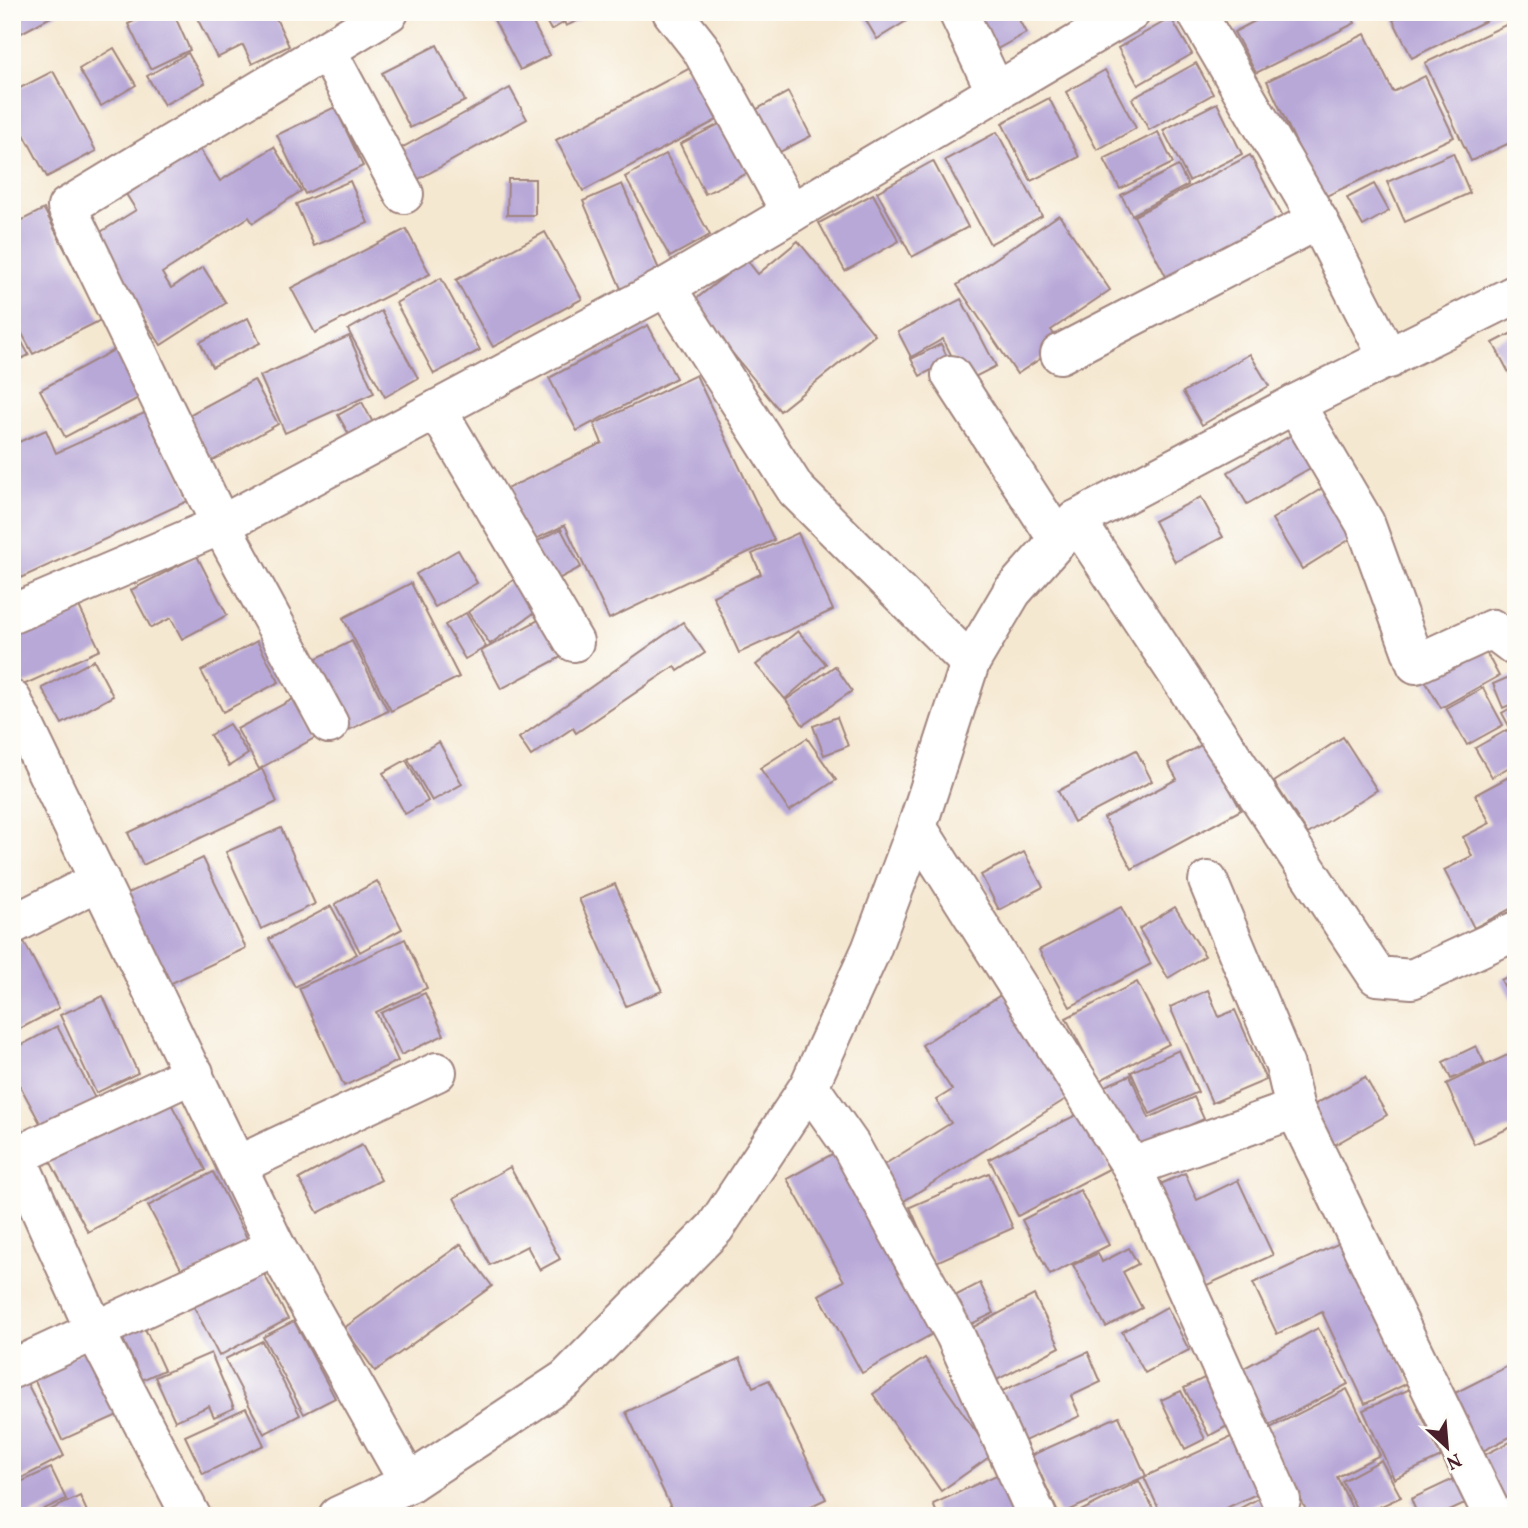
<svg xmlns="http://www.w3.org/2000/svg" width="1528" height="1528" font-family="Vollkorn,serif">
	<style>
		.building { fill: #b8a8d8 }
		.lines { fill: none; stroke-linecap: round; stroke-linejoin: round }
		.minor-casing { stroke: #a0847e; stroke-width: 42 }
		.minor { stroke: #fff; stroke-width: 38 }
	</style>
	<rect width="100%" height="100%" fill="#fdfcf7"/>
	<filter id="ink" filterUnits="userSpaceOnUse"><feTurbulence type="fractalNoise" baseFrequency=".0143" numOctaves="2"/><feDisplacementMap in="SourceGraphic" scale="14" xChannelSelector="R" yChannelSelector="G"/><feConvolveMatrix kernelMatrix="1 2 1 2 8 2 1 2 1" color-interpolation-filters="sRGB"/></filter>
	<filter id="wash" filterUnits="userSpaceOnUse"><feTurbulence type="fractalNoise" baseFrequency=".00686" numOctaves="4" result="noise"/><feDisplacementMap in="SourceGraphic" scale="28" xChannelSelector="R" yChannelSelector="G"/><feGaussianBlur stdDeviation="1.57" result="paint"/><feColorMatrix in="noise" values="0 0 0 0 0 0 0 0 0 0 0 0 0 0 0 0 0 1.4 0 .05"/><feComposite in="paint" operator="in"/></filter>
	<g filter="url(#wash)">
		<rect width="100%" height="100%" fill="#f5e8d1"/>
		<g id="blocks">
			<!-- building -->
			<g class="building">
				<path d="M 12,12 L 60,12 L 12,38 Z"/>
				<path d="M 153,12 L 173,12 L 190,50 L 150,69 L 128,24 Z"/>
				<path d="M 194,12 L 273,12 L 289,46 L 252,64 L 243,45 L 217,58 Z"/>
				<path d="M 490,12 L 527,12 L 550,55 L 520,70 Z"/>
				<path d="M 541,12 L 557,12 L 563,23 L 551,30 Z"/>
				<path d="M 560,12 L 597,12 L 566,26 Z"/>
				<path d="M 861,12 L 903,12 L 908,20 L 877,39 Z"/>
				<path d="M 968,12 L 1015,12 L 1026,33 L 990,53 Z"/>
				<path d="M 1272,12 L 1350,12 L 1355,23 L 1256,73 L 1234,32 Z"/>
				<path d="M 1409,12 L 1503,12 L 1412,58 L 1393,20 Z"/>
				<path d="M 1171,18 L 1192,54 L 1138,85 L 1118,48 Z"/>
				<path d="M 1514,21 L 1516,25 L 1516,140 L 1471,161 L 1425,63 Z"/>
				<path d="M 1365,34 L 1393,92 L 1425,76 L 1454,137 L 1322,198 L 1267,81 Z"/>
				<path d="M 437,45 L 465,101 L 410,128 L 382,73 Z"/>
				<path d="M 114,48 L 136,85 L 101,106 L 79,69 Z"/>
				<path d="M 188,53 L 205,83 L 164,105 L 147,76 Z"/>
				<path d="M 1196,63 L 1213,94 L 1149,130 L 1132,99 Z"/>
				<path d="M 690,68 L 717,120 L 583,191 L 556,140 Z"/>
				<path d="M 1105,70 L 1136,128 L 1097,150 L 1066,92 Z"/>
				<path d="M 53,71 L 96,151 L 47,177 L 12,112 L 12,92 Z"/>
				<path d="M 510,88 L 527,119 L 415,181 L 398,150 Z"/>
				<path d="M 788,92 L 811,136 L 772,156 L 750,113 Z"/>
				<path d="M 1049,98 L 1079,157 L 1031,181 L 1002,123 Z"/>
				<path d="M 1217,103 L 1242,154 L 1189,181 L 1163,130 Z"/>
				<path d="M 335,107 L 363,166 L 305,194 L 277,135 Z"/>
				<path d="M 723,122 L 748,173 L 705,194 L 680,144 Z"/>
				<path d="M 997,132 L 1042,216 L 990,244 L 945,160 Z"/>
				<path d="M 1158,132 L 1173,163 L 1120,189 L 1104,159 Z"/>
				<path d="M 194,140 L 220,181 L 274,147 L 301,191 L 253,223 L 249,217 L 162,273 L 171,288 L 203,267 L 226,303 L 161,345 L 91,238 L 136,210 L 121,186 Z"/>
				<path d="M 1453,153 L 1470,193 L 1405,222 L 1387,182 Z"/>
				<path d="M 666,154 L 710,235 L 670,257 L 625,177 Z"/>
				<path d="M 1250,155 L 1285,221 L 1169,282 L 1134,216 Z"/>
				<path d="M 933,161 L 968,227 L 912,257 L 877,192 Z"/>
				<path d="M 1178,166 L 1188,185 L 1132,215 L 1121,195 Z"/>
				<path d="M 508,179 L 535,179 L 535,215 L 507,215 Z"/>
				<path d="M 350,181 L 368,223 L 314,246 L 296,204 Z"/>
				<path d="M 622,184 L 661,274 L 622,291 L 583,201 Z"/>
				<path d="M 1374,184 L 1389,211 L 1363,226 L 1347,198 Z"/>
				<path d="M 873,194 L 899,241 L 845,271 L 819,223 Z"/>
				<path d="M 44,209 L 101,320 L 33,354 L 12,315 L 12,225 Z"/>
				<path d="M 1059,215 L 1110,290 L 1051,330 L 1061,345 L 1017,374 L 957,285 Z"/>
				<path d="M 406,229 L 430,274 L 315,333 L 291,288 Z"/>
				<path d="M 545,232 L 582,299 L 493,347 L 456,280 Z"/>
				<path d="M 798,241 L 875,335 L 780,411 L 691,303 L 746,259 L 758,274 Z"/>
				<path d="M 441,278 L 480,350 L 434,374 L 396,303 Z"/>
				<path d="M 961,299 L 996,366 L 965,382 L 943,339 L 911,357 L 898,332 Z"/>
				<path d="M 381,311 L 418,378 L 385,397 L 348,330 Z"/>
				<path d="M 248,318 L 260,343 L 212,367 L 200,342 Z"/>
				<path d="M 12,324 L 29,355 L 12,363 Z"/>
				<path d="M 648,325 L 676,378 L 577,431 L 549,378 Z"/>
				<path d="M 1516,331 L 1516,386 L 1493,343 Z"/>
				<path d="M 349,336 L 374,393 L 285,433 L 260,376 Z"/>
				<path d="M 941,344 L 949,361 L 920,376 L 911,359 Z"/>
				<path d="M 123,345 L 148,393 L 65,437 L 40,390 Z"/>
				<path d="M 1250,354 L 1269,386 L 1202,425 L 1183,392 Z"/>
				<path d="M 696,375 L 774,540 L 609,619 L 565,525 L 525,544 L 500,492 L 602,443 L 594,424 Z"/>
				<path d="M 254,380 L 278,424 L 212,461 L 187,416 Z"/>
				<path d="M 362,402 L 379,434 L 356,447 L 338,415 Z"/>
				<path d="M 151,410 L 192,499 L 12,582 L 12,445 L 46,430 L 56,453 Z"/>
				<path d="M 1295,433 L 1314,466 L 1247,504 L 1228,472 Z"/>
				<path d="M 1329,484 L 1360,533 L 1302,569 L 1272,519 Z"/>
				<path d="M 1201,497 L 1223,537 L 1175,562 L 1154,521 Z"/>
				<path d="M 561,529 L 581,567 L 551,583 L 532,544 Z"/>
				<path d="M 798,533 L 833,610 L 739,653 L 713,596 L 761,574 L 752,554 Z"/>
				<path d="M 458,550 L 477,583 L 435,607 L 416,574 Z"/>
				<path d="M 197,556 L 227,615 L 182,639 L 171,618 L 151,628 L 131,590 Z"/>
				<path d="M 519,576 L 541,608 L 490,644 L 468,612 Z"/>
				<path d="M 411,583 L 459,677 L 391,711 L 343,618 Z"/>
				<path d="M 77,602 L 100,650 L 21,686 L 12,666 L 12,632 Z"/>
				<path d="M 466,613 L 486,647 L 465,659 L 445,625 Z"/>
				<path d="M 542,618 L 563,656 L 501,689 L 481,651 Z"/>
				<path d="M 683,622 L 705,653 L 678,671 L 675,666 L 576,733 L 573,728 L 531,756 L 519,738 Z"/>
				<path d="M 798,631 L 826,664 L 785,699 L 756,665 Z"/>
				<path d="M 257,641 L 279,682 L 223,712 L 201,671 Z"/>
				<path d="M 352,641 L 388,711 L 349,730 L 313,660 Z"/>
				<path d="M 1480,641 L 1499,676 L 1441,708 L 1421,674 Z"/>
				<path d="M 94,660 L 113,696 L 62,724 L 42,688 Z"/>
				<path d="M 835,666 L 852,691 L 803,725 L 786,700 Z"/>
				<path d="M 1516,674 L 1516,702 L 1503,708 L 1493,684 Z"/>
				<path d="M 1483,688 L 1503,725 L 1467,745 L 1446,708 Z"/>
				<path d="M 295,698 L 316,737 L 259,769 L 237,729 Z"/>
				<path d="M 1516,705 L 1516,739 L 1502,713 Z"/>
				<path d="M 837,717 L 848,746 L 824,755 L 813,726 Z"/>
				<path d="M 229,724 L 248,754 L 229,766 L 210,735 Z"/>
				<path d="M 1507,730 L 1516,746 L 1516,763 L 1492,777 L 1475,748 Z"/>
				<path d="M 1343,737 L 1377,790 L 1308,834 L 1274,782 Z"/>
				<path d="M 807,738 L 836,780 L 789,811 L 760,768 Z"/>
				<path d="M 439,742 L 462,784 L 432,801 L 408,759 Z"/>
				<path d="M 1205,743 L 1241,810 L 1132,869 L 1104,818 L 1177,779 L 1168,763 Z"/>
				<path d="M 1136,750 L 1152,781 L 1074,822 L 1058,791 Z"/>
				<path d="M 406,760 L 428,801 L 405,814 L 383,773 Z"/>
				<path d="M 262,769 L 277,802 L 143,865 L 128,833 Z"/>
				<path d="M 1516,773 L 1516,906 L 1474,928 L 1444,870 L 1472,856 L 1463,837 L 1490,823 L 1475,795 Z"/>
				<path d="M 281,828 L 315,904 L 261,929 L 226,852 Z"/>
				<path d="M 1024,852 L 1043,887 L 999,910 L 981,875 Z"/>
				<path d="M 203,858 L 246,948 L 161,988 L 118,898 Z"/>
				<path d="M 377,881 L 402,929 L 360,952 L 335,904 Z"/>
				<path d="M 615,884 L 662,991 L 626,1006 L 579,899 Z"/>
				<path d="M 331,906 L 357,954 L 295,987 L 269,939 Z"/>
				<path d="M 1121,907 L 1151,964 L 1070,1007 L 1039,950 Z"/>
				<path d="M 1175,907 L 1205,956 L 1168,978 L 1139,929 Z"/>
				<path d="M 405,939 L 427,988 L 376,1012 L 398,1061 L 344,1086 L 299,988 Z"/>
				<path d="M 23,940 L 59,1008 L 12,1033 L 12,946 Z"/>
				<path d="M 1516,972 L 1516,1008 L 1501,980 Z"/>
				<path d="M 1137,982 L 1169,1044 L 1099,1081 L 1066,1018 Z"/>
				<path d="M 1208,990 L 1219,1017 L 1235,1010 L 1266,1080 L 1212,1103 L 1170,1007 Z"/>
				<path d="M 425,993 L 444,1035 L 401,1055 L 381,1013 Z"/>
				<path d="M 1004,993 L 1069,1097 L 899,1204 L 877,1169 L 951,1123 L 936,1100 L 952,1090 L 922,1045 Z"/>
				<path d="M 103,996 L 138,1073 L 96,1093 L 60,1015 Z"/>
				<path d="M 57,1026 L 99,1106 L 46,1134 L 12,1071 L 12,1050 Z"/>
				<path d="M 1476,1046 L 1485,1064 L 1451,1079 L 1443,1062 Z"/>
				<path d="M 1179,1050 L 1198,1092 L 1150,1114 L 1131,1072 Z"/>
				<path d="M 1516,1051 L 1516,1125 L 1474,1144 L 1446,1084 Z"/>
				<path d="M 1130,1075 L 1149,1118 L 1194,1097 L 1204,1119 L 1129,1153 L 1100,1088 Z"/>
				<path d="M 1365,1077 L 1387,1115 L 1329,1148 L 1308,1108 Z"/>
				<path d="M 167,1096 L 206,1170 L 88,1232 L 49,1159 Z"/>
				<path d="M 1080,1113 L 1109,1169 L 1018,1216 L 989,1159 Z"/>
				<path d="M 362,1145 L 381,1180 L 318,1213 L 299,1179 Z"/>
				<path d="M 834,1153 L 934,1333 L 862,1373 L 819,1295 L 844,1281 L 787,1179 Z"/>
				<path d="M 510,1167 L 560,1259 L 540,1270 L 527,1246 L 490,1265 L 454,1198 Z"/>
				<path d="M 213,1172 L 250,1244 L 186,1278 L 148,1206 Z"/>
				<path d="M 989,1173 L 1013,1228 L 934,1263 L 910,1207 Z"/>
				<path d="M 1185,1173 L 1197,1200 L 1238,1180 L 1273,1255 L 1196,1290 L 1143,1192 Z"/>
				<path d="M 1080,1190 L 1109,1245 L 1050,1275 L 1022,1220 Z"/>
				<path d="M 1344,1241 L 1410,1382 L 1365,1404 L 1322,1312 L 1277,1334 L 1253,1283 Z"/>
				<path d="M 461,1244 L 492,1286 L 375,1371 L 344,1328 Z"/>
				<path d="M 1129,1248 L 1138,1264 L 1123,1272 L 1142,1308 L 1106,1327 L 1073,1265 L 1098,1253 L 1102,1262 Z"/>
				<path d="M 262,1270 L 288,1319 L 219,1356 L 193,1305 Z"/>
				<path d="M 980,1283 L 994,1313 L 965,1327 L 951,1298 Z"/>
				<path d="M 1034,1295 L 1060,1347 L 991,1383 L 964,1332 Z"/>
				<path d="M 1167,1307 L 1189,1350 L 1145,1373 L 1122,1332 Z"/>
				<path d="M 294,1321 L 335,1398 L 304,1414 L 263,1337 Z"/>
				<path d="M 142,1322 L 164,1370 L 142,1380 L 120,1333 Z"/>
				<path d="M 1318,1328 L 1348,1384 L 1262,1429 L 1233,1374 Z"/>
				<path d="M 262,1341 L 300,1415 L 264,1434 L 225,1359 Z"/>
				<path d="M 90,1348 L 120,1414 L 62,1440 L 32,1375 Z"/>
				<path d="M 1088,1352 L 1101,1382 L 1071,1396 L 1080,1416 L 1022,1442 L 1000,1392 Z"/>
				<path d="M 211,1353 L 234,1408 L 214,1417 L 209,1406 L 175,1421 L 155,1377 Z"/>
				<path d="M 740,1358 L 753,1387 L 769,1380 L 826,1499 L 790,1516 L 675,1516 L 626,1412 Z"/>
				<path d="M 925,1358 L 992,1455 L 941,1491 L 873,1394 Z"/>
				<path d="M 1510,1365 L 1516,1376 L 1516,1434 L 1479,1453 L 1449,1396 Z"/>
				<path d="M 24,1377 L 64,1456 L 12,1483 L 12,1383 Z"/>
				<path d="M 1204,1378 L 1229,1425 L 1209,1436 L 1184,1388 Z"/>
				<path d="M 1347,1389 L 1380,1455 L 1337,1477 L 1356,1516 L 1309,1516 L 1266,1430 Z"/>
				<path d="M 1410,1389 L 1441,1457 L 1394,1479 L 1363,1410 Z"/>
				<path d="M 1181,1391 L 1205,1439 L 1185,1449 L 1161,1400 Z"/>
				<path d="M 246,1408 L 264,1445 L 203,1474 L 185,1436 Z"/>
				<path d="M 1119,1416 L 1146,1476 L 1059,1515 L 1032,1455 Z"/>
				<path d="M 1235,1435 L 1261,1492 L 1209,1516 L 1162,1516 L 1144,1477 Z"/>
				<path d="M 1516,1439 L 1516,1509 L 1510,1511 L 1482,1456 Z"/>
				<path d="M 1381,1460 L 1401,1497 L 1360,1516 L 1342,1481 Z"/>
				<path d="M 51,1468 L 66,1499 L 29,1516 L 19,1516 L 12,1502 L 12,1486 Z"/>
				<path d="M 1003,1472 L 1024,1516 L 938,1516 L 933,1504 Z"/>
				<path d="M 1462,1475 L 1473,1500 L 1439,1516 L 1418,1516 L 1411,1499 Z"/>
				<path d="M 1139,1481 L 1157,1516 L 1071,1516 Z"/>
				<path d="M 1265,1495 L 1276,1516 L 1225,1516 Z"/>
				<path d="M 80,1496 L 89,1516 L 37,1516 Z"/>
			</g>
		</g>
	</g>
	<g filter="url(#ink)">
		<use href="#blocks" fill-opacity="0" stroke="#a0847e" stroke-width="2"/>
		<g class="lines">
			<!-- minor casing -->
			<g class="minor-casing">
				<g id="minor">
					<path d="M 672,12 L 701,49 L 791,213"/>
					<path d="M 958,12 L 996,92"/>
					<path d="M 1196,12 L 1318,220 L 1389,359"/>
					<path d="M 327,51 L 404,194"/>
					<path d="M 1060,354 L 1318,220"/>
					<path d="M 951,375 L 1058,540"/>
					<path d="M 1295,404 L 1365,523 L 1416,664 L 1492,629 L 1516,647"/>
					<path d="M 437,410 L 574,642"/>
					<path d="M 1076,520 L 1377,976 L 1412,979 L 1516,931"/>
					<path d="M 12,614 L 221,525 L 666,287"/>
					<path d="M 970,663 L 796,490 L 666,287 L 1131,12"/>
					<path d="M 12,700 L 276,1247 L 409,1483"/>
					<path d="M 329,724 L 221,525 L 67,207 L 389,12"/>
					<path d="M 917,827 L 1132,1167 L 1295,1109 L 1493,1516"/>
					<path d="M 1208,881 L 1285,1066 L 1295,1109"/>
					<path d="M 12,925 L 100,880"/>
					<path d="M 809,1086 L 851,1146 L 955,1335 L 1037,1516"/>
					<path d="M 12,1147 L 95,1331 L 191,1516"/>
					<path d="M 12,1158 L 194,1073"/>
					<path d="M 238,1165 L 437,1072"/>
					<path d="M 1132,1167 L 1281,1500"/>
					<path d="M 12,1369 L 276,1247"/>
					<path d="M 338,1516 L 409,1483 L 566,1379 L 715,1228 L 809,1086 L 871,950 L 917,827 L 970,663 L 1012,592 L 1076,520 L 1293,405 L 1516,294"/>
				</g>
			</g>
			<!-- minor -->
			<use href="#minor" class="minor"/>
		</g>
	</g>
	<!-- margin -->
	<rect width="1528" height="1528" fill="none" stroke="#fdfcf7" stroke-width="42"/>
	<!-- north arrow -->
	<g transform="translate(1447 1447) rotate(154)" stroke="#fdfcf7" stroke-width="5" paint-order="stroke">
	<path d="M0-5L12 26L0 18L-12 26Z" fill="#4a1f2b"/>
	<text y="-10" font-size="19" font-weight="bold" text-anchor="middle" fill="#4a1f2b">N</text>
	</g>
</svg>
